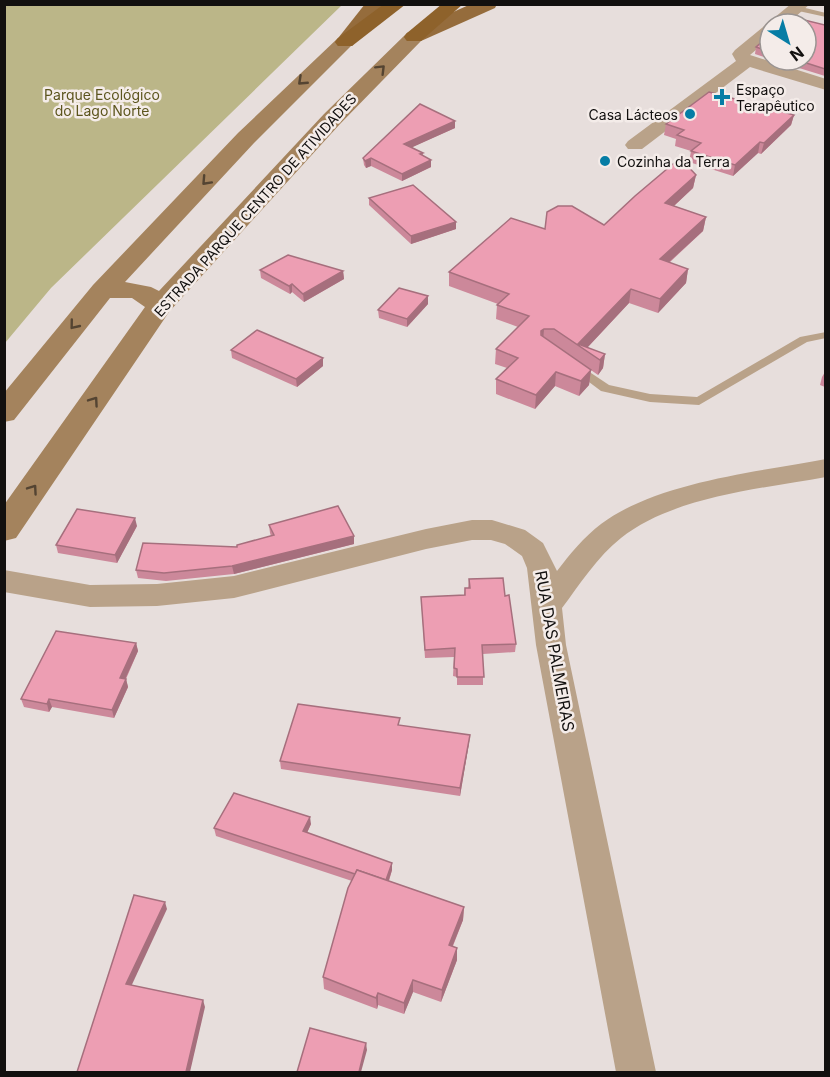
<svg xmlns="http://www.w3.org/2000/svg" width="830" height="1077" font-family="Inter,sans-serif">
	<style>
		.green { fill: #bbb688 }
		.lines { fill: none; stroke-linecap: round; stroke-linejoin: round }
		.service { fill: #b9a289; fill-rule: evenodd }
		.minor { fill: #b9a289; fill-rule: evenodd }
		.secondary { fill: #a4835d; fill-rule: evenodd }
		.primary { fill: #956c3c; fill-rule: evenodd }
		.trunk { fill: #8e622b; fill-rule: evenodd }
		.wall { fill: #cc889a }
		.shaded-wall { fill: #a66f7d }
		.building { fill: #ed9eb3; stroke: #a66f7d; stroke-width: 1.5 }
		.oneway { stroke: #544432 }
		.poi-dot { fill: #067da5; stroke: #f4ece9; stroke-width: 2 }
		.labels { text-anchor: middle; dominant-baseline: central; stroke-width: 5; stroke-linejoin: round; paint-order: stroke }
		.far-poi-label { font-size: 14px; fill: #12100f; stroke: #f4ece9; text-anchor: start }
		.far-park-label { font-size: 14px; fill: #5c551d; stroke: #f4ece9 }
		.far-street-label { font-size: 14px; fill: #12100f; stroke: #f4ece9 }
		.street-label { font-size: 16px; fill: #12100f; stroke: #f4ece9 }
	</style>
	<rect width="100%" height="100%" fill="#e7dedc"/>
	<!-- green -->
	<path class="green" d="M 5,4 L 342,5 L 51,288 L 5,343 Z"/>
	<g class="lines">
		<!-- service -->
		<g class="service">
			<path d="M 821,4 L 826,4 L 826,7 Z"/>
			<path d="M 797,6 L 826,13 L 826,17 L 794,10 L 793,8 Z"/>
			<path d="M 826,332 L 826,338 L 807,342 L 699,405 L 650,402 L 601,391 L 569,367 L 571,365 L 579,365 L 609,385 L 650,394 L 697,397 L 800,337 Z"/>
		</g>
		<!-- minor -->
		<g class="minor">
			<path d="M 791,4 L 810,4 L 787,24 L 770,24 L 770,38 L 750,55 L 826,79 L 826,90 L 750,67 L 642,149 L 628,149 L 625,145 L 628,141 L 736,61 L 732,54 L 735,50 Z"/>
			<path d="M 826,459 L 826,477 C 761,489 674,496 621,538 C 597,557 580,584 562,608 L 566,645 L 656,1072 L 616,1072 L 536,645 L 527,568 L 522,556 L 505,544 L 491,540 L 472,540 L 426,549 L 234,598 L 157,606 L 90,607 L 4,592 L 4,570 L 90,585 L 157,584 L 234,576 L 426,529 L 472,520 L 492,520 L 525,530 L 543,543 L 557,571 C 570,554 584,537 601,524 C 657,482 757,472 826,459 Z"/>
		</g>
		<!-- secondary -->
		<path class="secondary" d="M 414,31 L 421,33 L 424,37 L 421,41 L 340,124 L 169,312 L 16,538 L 4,541 L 4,505 L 145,307 L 132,298 L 110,298 L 14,420 L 4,422 L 4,393 L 93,285 L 238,133 L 338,38 L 352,38 L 355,42 L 254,143 L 125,282 L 151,287 L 159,291 L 324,114 L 407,33 Z"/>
		<!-- primary -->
		<g class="primary">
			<path d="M 365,4 L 384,4 L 352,46 L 338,46 L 335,42 Z"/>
			<path d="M 471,4 L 497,4 L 495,8 L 421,41 L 407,41 L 404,37 L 407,33 Z"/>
		</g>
		<!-- trunk -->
		<g class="trunk">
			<path d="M 384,4 L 406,4 L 352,46 L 338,46 L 335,42 L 338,38 Z"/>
			<path d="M 442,4 L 463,4 L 421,41 L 407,41 L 404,37 L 407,33 Z"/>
		</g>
	</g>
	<!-- wall -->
	<g class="wall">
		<path d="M 825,25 L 825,76 L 773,60 L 806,60 Z"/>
		<path d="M 770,35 L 770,59 L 755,54 L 756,47 Z"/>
		<path d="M 794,115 L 791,125 L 761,154 L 758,153 L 733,176 L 689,162 L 691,151 L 675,146 L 676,139 L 664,135 L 666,124 Z"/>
		<path d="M 455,121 L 455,128 L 412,147 L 423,153 L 423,156 L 431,160 L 431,167 L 402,181 L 371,166 L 366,168 L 364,165 L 363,158 Z"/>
		<path d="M 696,175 L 693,188 L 674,206 L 706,217 L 703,231 L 669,263 L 688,269 L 686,283 L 658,313 L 629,303 L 587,348 L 605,354 L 603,368 L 598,375 L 564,351 L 591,370 L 589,385 L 579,396 L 555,386 L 535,409 L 496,394 L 496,379 L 507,368 L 495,364 L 496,349 L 518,327 L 496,319 L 497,305 L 498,304 L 449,286 L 449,272 L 545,229 L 604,225 Z"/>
		<path d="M 369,198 L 456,222 L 456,229 L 411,244 L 369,205 Z"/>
		<path d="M 260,270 L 343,271 L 344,279 L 304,302 L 292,292 L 290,294 L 261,278 Z"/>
		<path d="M 428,296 L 428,304 L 407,327 L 379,318 L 378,310 Z"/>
		<path d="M 231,350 L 323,358 L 323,366 L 297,387 L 232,358 Z"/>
		<path d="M 825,372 L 825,387 L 820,385 L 822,377 Z"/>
		<path d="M 269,525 L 354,536 L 354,544 L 234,574 L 166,581 L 138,578 L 136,570 L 237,547 L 271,536 L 270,533 Z"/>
		<path d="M 137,526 L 117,563 L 58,553 L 56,545 Z"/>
		<path d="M 469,579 L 505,596 L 516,644 L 515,652 L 483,654 L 483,685 L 457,685 L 457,677 L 453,676 L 454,657 L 425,658 L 421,597 L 464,595 L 465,588 L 468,588 Z"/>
		<path d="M 136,643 L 138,651 L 126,679 L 128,687 L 114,718 L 52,707 L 49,712 L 24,707 L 21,699 Z"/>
		<path d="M 469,743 L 460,796 L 281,769 L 280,761 Z"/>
		<path d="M 311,824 L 307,833 L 392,870 L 389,881 L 464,907 L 463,920 L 453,946 L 457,960 L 441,1002 L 413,992 L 404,1014 L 378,1005 L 377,1009 L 324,989 L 323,977 L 352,881 L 216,836 L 214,828 Z"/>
	</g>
	<!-- shaded-wall -->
	<g class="shaded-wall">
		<path d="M 794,115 L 791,125 L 761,154 L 764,143 Z"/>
		<path d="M 455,121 L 455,128 L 404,151 L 404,144 Z"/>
		<path d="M 760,142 L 758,153 L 733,176 L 735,165 Z"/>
		<path d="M 371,158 L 371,166 L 366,168 L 365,161 Z"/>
		<path d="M 431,160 L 431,167 L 402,181 L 402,174 Z"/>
		<path d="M 696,175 L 693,188 L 662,217 L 665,203 Z"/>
		<path d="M 706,217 L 703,231 L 657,273 L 660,259 Z"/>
		<path d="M 456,222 L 456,229 L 411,244 L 411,236 Z"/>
		<path d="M 688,269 L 686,283 L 658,313 L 660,299 Z"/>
		<path d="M 343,271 L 344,279 L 304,302 L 303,294 Z"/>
		<path d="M 292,284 L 292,292 L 290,294 L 289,286 Z"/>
		<path d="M 631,289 L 629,303 L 585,350 L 578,344 Z"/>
		<path d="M 428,296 L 428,304 L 407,327 L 407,319 Z"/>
		<path d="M 544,329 L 543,343 L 541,331 Z"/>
		<path d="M 605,354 L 603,368 L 598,375 L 600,360 Z"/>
		<path d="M 323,358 L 323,366 L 297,387 L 296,379 Z"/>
		<path d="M 591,370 L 589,385 L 579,396 L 581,381 Z"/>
		<path d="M 556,372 L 555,386 L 535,409 L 536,395 Z"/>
		<path d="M 135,518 L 137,526 L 117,563 L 115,555 Z"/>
		<path d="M 354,536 L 354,544 L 234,574 L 232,566 Z"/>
		<path d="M 136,643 L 138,651 L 122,686 L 120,678 Z"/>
		<path d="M 126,679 L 128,687 L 114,718 L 112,710 Z"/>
		<path d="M 49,699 L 52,707 L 49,712 L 47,704 Z"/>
		<path d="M 470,735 L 469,743 L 460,796 L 460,788 Z"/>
		<path d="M 310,817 L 311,824 L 304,839 L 303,831 Z"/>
		<path d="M 392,863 L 392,870 L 385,892 L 385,884 Z"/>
		<path d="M 165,902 L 167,909 L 129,991 L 126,984 Z"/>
		<path d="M 464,907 L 463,920 L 448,957 L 449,945 Z"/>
		<path d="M 457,948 L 457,960 L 441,1002 L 442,990 Z"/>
		<path d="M 413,980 L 413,992 L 404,1014 L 404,1003 Z"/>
		<path d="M 378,993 L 378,1005 L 377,1009 L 376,998 Z"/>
		<path d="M 203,1000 L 205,1007 L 190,1072 L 186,1072 Z"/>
		<path d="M 366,1043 L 367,1050 L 361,1072 L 359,1072 Z"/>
	</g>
	<!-- building -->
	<g class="building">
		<path d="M 792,17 L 825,25 L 825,69 L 797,60 L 806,60 L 806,24 L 781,24 Z"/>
		<path d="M 770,35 L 770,52 L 756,47 Z"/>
		<path d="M 709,92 L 794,115 L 764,143 L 760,142 L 735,165 L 691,151 L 701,143 L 677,135 L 684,130 L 666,124 Z"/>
		<path d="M 420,104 L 455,121 L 404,144 L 423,153 L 420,154 L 431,160 L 402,174 L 371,158 L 365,161 L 363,158 Z"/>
		<path d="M 680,158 L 696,175 L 665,203 L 706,217 L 660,259 L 688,269 L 660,299 L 631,289 L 578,344 L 605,354 L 600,360 L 554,329 L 544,329 L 541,331 L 541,335 L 591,370 L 581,381 L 556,372 L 536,395 L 496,379 L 518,358 L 496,349 L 529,316 L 497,305 L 509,294 L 449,272 L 511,218 L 545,229 L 547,212 L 558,206 L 572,206 L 604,225 L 635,196 Z"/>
		<path d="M 413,185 L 456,222 L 411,236 L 369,198 Z"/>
		<path d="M 288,255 L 343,271 L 303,294 L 292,284 L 289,286 L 260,270 Z"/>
		<path d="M 399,288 L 428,296 L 407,319 L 378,310 Z"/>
		<path d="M 257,330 L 323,358 L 296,379 L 231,350 Z"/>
		<path d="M 338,506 L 354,536 L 232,566 L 164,573 L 136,570 L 143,543 L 237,547 L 237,545 L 274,535 L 269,525 Z"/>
		<path d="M 77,509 L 135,518 L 115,555 L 56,545 Z"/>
		<path d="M 503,578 L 505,596 L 509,595 L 516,644 L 482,645 L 484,677 L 457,677 L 457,669 L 454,668 L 455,648 L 425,650 L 421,597 L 465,595 L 465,588 L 470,588 L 469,579 Z"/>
		<path d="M 56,631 L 136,643 L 120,678 L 126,679 L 112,710 L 49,699 L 47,704 L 21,699 Z"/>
		<path d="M 298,704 L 400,718 L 398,725 L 470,735 L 460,788 L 280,761 Z"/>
		<path d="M 234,793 L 310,817 L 303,831 L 392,863 L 386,880 L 357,870 L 355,874 L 214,828 Z"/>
		<path d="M 357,870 L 464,907 L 449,945 L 457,948 L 442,990 L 413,980 L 404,1003 L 378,993 L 376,998 L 323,977 L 348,888 Z"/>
		<path d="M 134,895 L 165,902 L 126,984 L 203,1000 L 186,1072 L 77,1072 Z"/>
		<path d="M 310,1028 L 366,1043 L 359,1072 L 297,1072 Z"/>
	</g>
	<!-- one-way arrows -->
	<defs><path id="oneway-chevron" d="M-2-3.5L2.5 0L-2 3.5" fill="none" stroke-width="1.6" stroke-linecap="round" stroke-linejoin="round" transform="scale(1.5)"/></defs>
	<g class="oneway">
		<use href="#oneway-chevron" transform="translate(381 69) rotate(-45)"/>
		<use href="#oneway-chevron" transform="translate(302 81) rotate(137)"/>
		<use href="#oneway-chevron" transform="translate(206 181) rotate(133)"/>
		<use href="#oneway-chevron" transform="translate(74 325) rotate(129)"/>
		<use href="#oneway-chevron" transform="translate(94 401) rotate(-55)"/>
		<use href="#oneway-chevron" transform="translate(33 489) rotate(-55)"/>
	</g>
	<!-- markers -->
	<g class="poi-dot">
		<path d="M719 88h6v6h6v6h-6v6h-6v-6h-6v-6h6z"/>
		<circle cx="690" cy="114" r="6"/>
		<circle cx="605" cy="161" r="6"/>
	</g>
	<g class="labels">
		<!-- far-poi labels -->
		<g class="far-poi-label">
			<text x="736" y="89">Espaço<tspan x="736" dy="16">Terapêutico</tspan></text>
			<text x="678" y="114" text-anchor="end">Casa Lácteos</text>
			<text x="617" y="161">Cozinha da Terra</text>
		</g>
		<!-- far-park labels -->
		<g class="far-park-label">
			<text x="102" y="94">Parque Ecológico<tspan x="102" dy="16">do Lago Norte</tspan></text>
		</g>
		<!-- far-street labels -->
		<g class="far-street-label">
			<text transform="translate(255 205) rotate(-48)">ESTRADA PARQUE CENTRO DE ATIVIDADES</text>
		</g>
		<!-- street labels -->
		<g class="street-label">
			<text transform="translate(555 651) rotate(80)">RUA DAS PALMEIRAS</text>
		</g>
	</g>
	<!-- border -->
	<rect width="830" height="1077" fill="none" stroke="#12100f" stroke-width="12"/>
	<!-- north arrow -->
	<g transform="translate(788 42) rotate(143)"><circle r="28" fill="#f4ece9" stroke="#9a9492" stroke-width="1.5"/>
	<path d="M0-4.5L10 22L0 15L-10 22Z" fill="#067da5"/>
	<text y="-9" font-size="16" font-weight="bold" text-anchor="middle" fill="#12100f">N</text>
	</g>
</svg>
